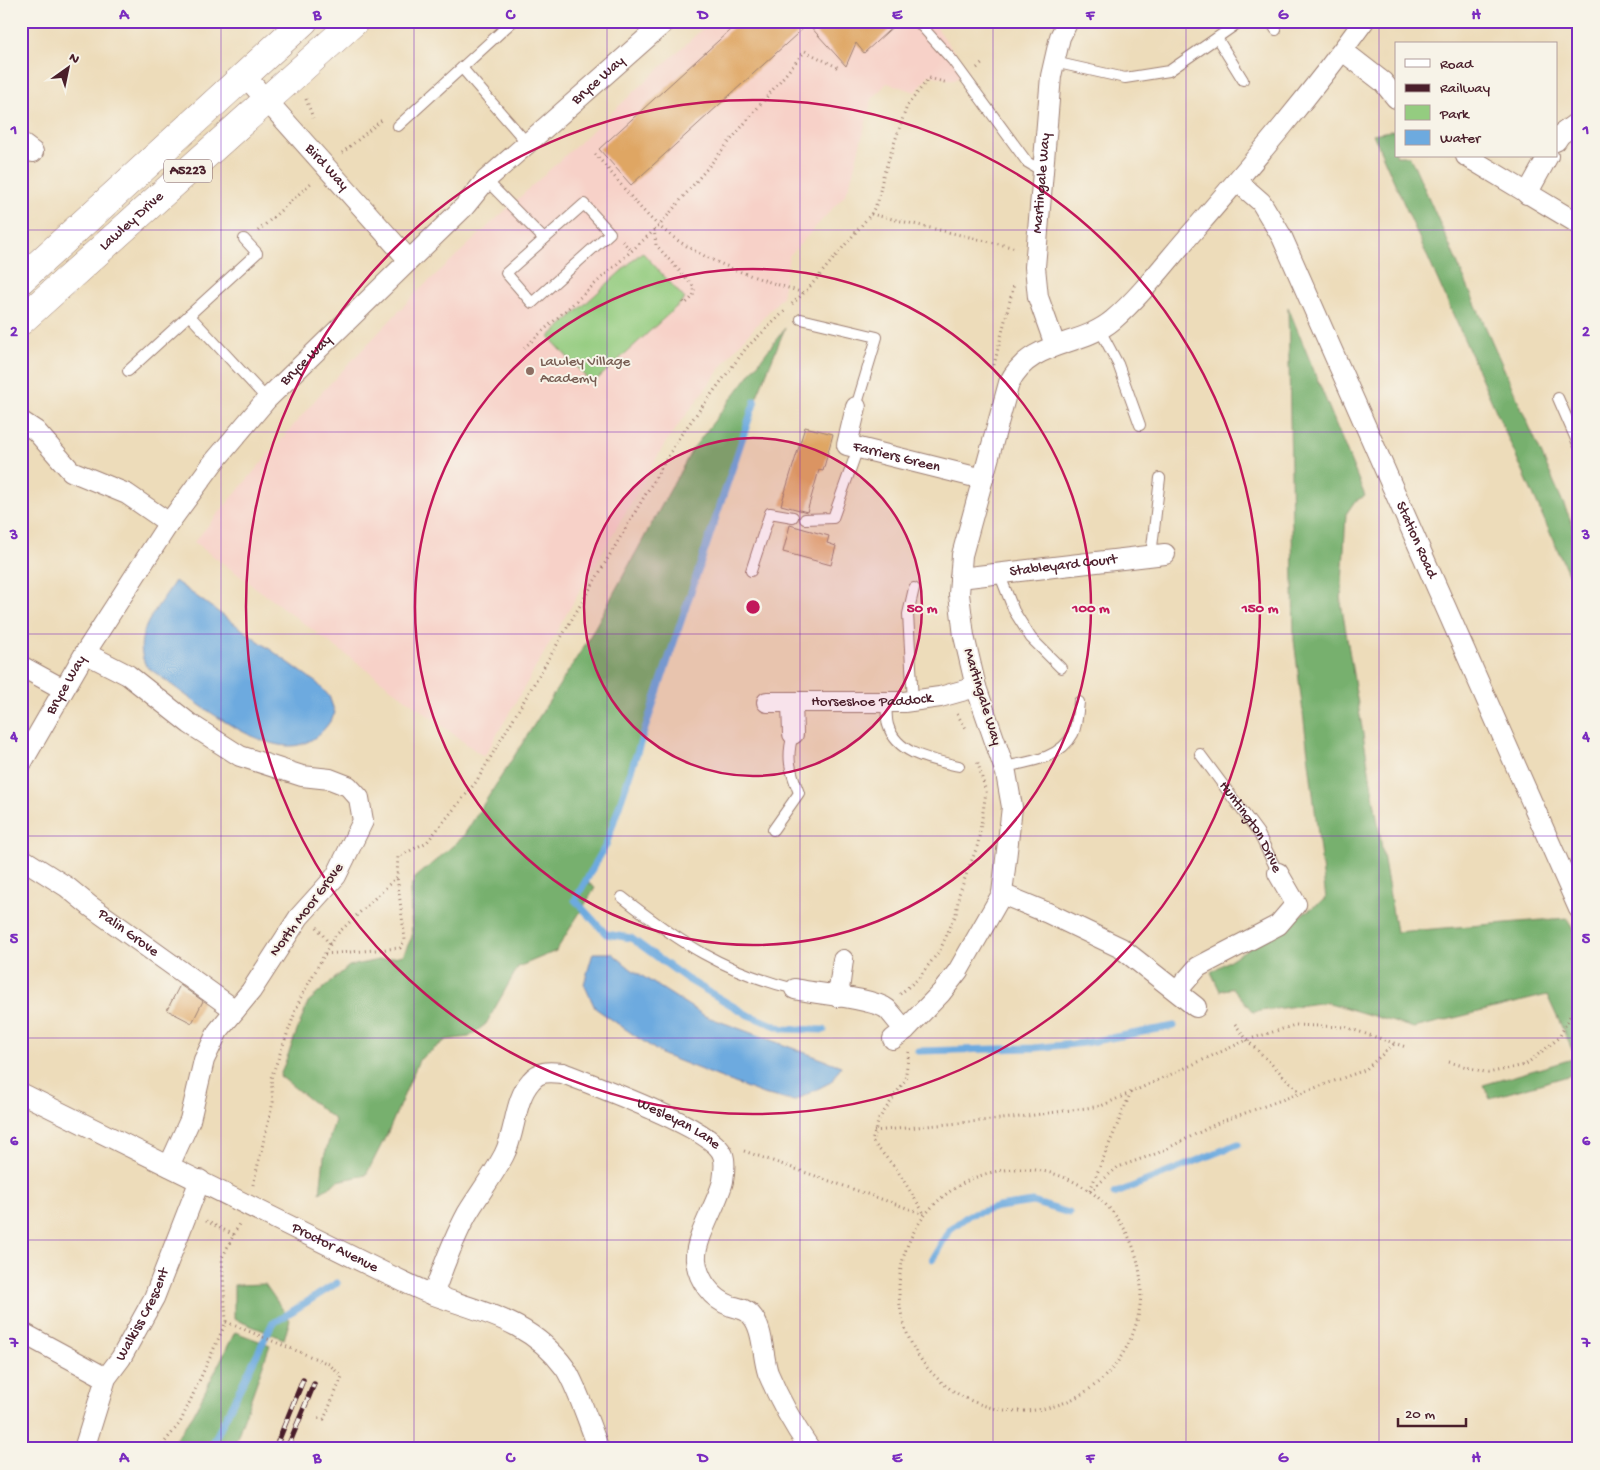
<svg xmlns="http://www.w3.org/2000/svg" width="1600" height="1470" font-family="'Gochi Hand',sans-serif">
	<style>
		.built { fill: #f7d1c8 }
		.green { fill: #94cc80; stroke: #6f7656 }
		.forest { fill: #77b06e; stroke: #60684c }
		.water { fill: #6daadf; stroke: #5c6485 }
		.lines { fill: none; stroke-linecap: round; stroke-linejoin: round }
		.stream { stroke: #6daadf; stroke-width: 7 }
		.building { fill: #dfa664 }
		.service-casing { stroke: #9c7e72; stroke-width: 12 }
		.minor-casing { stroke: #9c7e72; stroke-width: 22 }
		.primary-casing { stroke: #9c7e72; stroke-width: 29 }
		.path { stroke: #9c7e72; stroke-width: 3; stroke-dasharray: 1 4; stroke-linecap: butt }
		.service { stroke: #fff; stroke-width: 10 }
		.minor { stroke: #fff; stroke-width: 20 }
		.primary { stroke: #fff; stroke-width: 28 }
		.rail-casing { stroke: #4a1f2b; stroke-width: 5.5 }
		.rail { stroke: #f7f3e8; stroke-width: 4; stroke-dasharray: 11; stroke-linecap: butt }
		.grid { fill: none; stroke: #7b2cbf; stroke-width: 1; stroke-opacity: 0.55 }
		.ring { fill: none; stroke: #c2185b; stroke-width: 2.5 }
		.education-dot { fill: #8d6e63; stroke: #f7f3e8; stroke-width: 2 }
		.labels { text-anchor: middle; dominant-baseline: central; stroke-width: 4; stroke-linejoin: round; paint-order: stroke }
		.shield { fill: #f7f3e8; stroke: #7e5f64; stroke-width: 1 }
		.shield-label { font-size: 14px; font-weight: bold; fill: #4a1f2b }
		.street-label { font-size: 15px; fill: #4a1f2b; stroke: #f7f3e8 }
		.education-label { font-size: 15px; fill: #785e54; stroke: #f7f3e8; text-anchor: start }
		.centre { fill: #c2185b; stroke: #f7f3e8; stroke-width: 2.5 }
		.ring-label { font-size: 15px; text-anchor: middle; font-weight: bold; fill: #c2185b; stroke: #f7f3e8; stroke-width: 4; stroke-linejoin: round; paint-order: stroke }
		.neatline { fill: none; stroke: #7b2cbf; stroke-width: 2 }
		.grid-label { font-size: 16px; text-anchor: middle; font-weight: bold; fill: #7b2cbf }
	</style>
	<rect width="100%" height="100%" fill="#f7f3e8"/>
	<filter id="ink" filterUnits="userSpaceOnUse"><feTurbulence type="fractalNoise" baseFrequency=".02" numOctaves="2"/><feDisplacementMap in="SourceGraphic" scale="10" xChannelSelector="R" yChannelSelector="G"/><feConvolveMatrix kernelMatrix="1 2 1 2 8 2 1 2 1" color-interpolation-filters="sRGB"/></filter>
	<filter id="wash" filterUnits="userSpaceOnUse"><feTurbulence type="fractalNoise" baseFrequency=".0096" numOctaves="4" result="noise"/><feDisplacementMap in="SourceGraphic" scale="20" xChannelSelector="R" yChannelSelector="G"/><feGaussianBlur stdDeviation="1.12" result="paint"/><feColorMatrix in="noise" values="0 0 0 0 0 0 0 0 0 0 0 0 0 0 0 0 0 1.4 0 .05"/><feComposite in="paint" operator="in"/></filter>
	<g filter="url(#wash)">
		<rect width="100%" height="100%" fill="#eddcba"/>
		<!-- built -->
		<path class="built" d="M 711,21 L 932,21 L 968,71 L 954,80 L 929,75 L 916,92 L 887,83 L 872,99 L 850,184 L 845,195 L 789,256 L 782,297 L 735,349 L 666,442 L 484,757 L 194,542 L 321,393 L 418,291 Z"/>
		<!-- green -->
		<path class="green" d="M 642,252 L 685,299 L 592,384 L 549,337 Z"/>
		<!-- forest -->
		<g class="forest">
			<path d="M 1396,130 L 1396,156 L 1409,156 L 1415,167 L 1579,539 L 1579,598 L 1373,134 Z"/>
			<path d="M 1288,307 L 1365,496 L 1355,501 L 1346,514 L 1341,602 L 1396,932 L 1567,918 L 1579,942 L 1579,1073 L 1490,1098 L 1483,1085 L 1576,1058 L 1547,995 L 1414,1028 L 1326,1002 L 1253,1012 L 1233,988 L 1220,991 L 1211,972 L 1326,899 L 1294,640 Z"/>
			<path d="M 785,328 L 755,401 L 606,845 L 588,882 L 595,888 L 556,951 L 518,967 L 486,1024 L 469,1037 L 446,1040 L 419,1060 L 389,1130 L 366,1175 L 338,1181 L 320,1193 L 324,1157 L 335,1120 L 280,1076 L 308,1002 L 349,966 L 403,955 L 412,937 L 410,890 L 415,878 L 462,838 L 588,640 L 692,450 Z"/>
			<path d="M 265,1284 L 290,1320 L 284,1339 L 234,1319 L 234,1285 Z"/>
			<path d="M 235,1332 L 270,1345 L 233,1449 L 168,1449 L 193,1415 Z"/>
		</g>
		<!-- water -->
		<g class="water">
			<path d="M 175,581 L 317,683 L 329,696 L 335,713 C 326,731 309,747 288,746 C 246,745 181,691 146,666 C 130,635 158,608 175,581 Z"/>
			<path d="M 593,953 L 612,953 L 631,969 L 705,1016 L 841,1066 L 831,1082 L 794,1101 L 763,1094 L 663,1055 L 595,1008 L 584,984 Z"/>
		</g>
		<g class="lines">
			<!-- stream -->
			<g class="stream">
				<path d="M 755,401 L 606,845 L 575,900 L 606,934 L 631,938 L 687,979 L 748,1015 L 784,1029 L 824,1030"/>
				<path d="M 918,1051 L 1034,1048 L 1084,1043 L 1174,1026"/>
				<path d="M 1114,1194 L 1238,1144"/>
				<path d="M 933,1259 L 949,1230 L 969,1215 L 998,1207 L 1033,1202 L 1069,1213"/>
				<path d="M 210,1449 L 272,1324 L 337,1283"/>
			</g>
		</g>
		<g id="blocks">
			<!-- building -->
			<g class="building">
				<path d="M 740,21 L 899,21 L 864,53 L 856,43 L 846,66 L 808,24 L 631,185 L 599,149 Z"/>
				<path d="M 805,427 L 833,434 L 823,471 L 819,470 L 807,512 L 781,505 Z"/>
				<path d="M 790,525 L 829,536 L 827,543 L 836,546 L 831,565 L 783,552 Z"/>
				<path d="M 180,985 L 203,1001 L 192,1023 L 167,1010 Z"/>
			</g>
		</g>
	</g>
	<g filter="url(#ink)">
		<use href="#blocks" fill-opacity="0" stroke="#9c7e72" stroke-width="1"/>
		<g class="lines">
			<!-- service casing -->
			<g class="service-casing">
				<g id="service">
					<path d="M 917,21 L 953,61 L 1027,162 L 1042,171"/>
					<path d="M 1270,21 L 1276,30"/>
					<path d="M 1217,38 L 1243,80"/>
					<path d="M 1054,62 L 1125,78 L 1169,71 L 1241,21"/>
					<path d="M 462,68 L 527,143"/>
					<path d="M 398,126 L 513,21"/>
					<path d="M 486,180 L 544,239"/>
					<path d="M 584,204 L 610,233 L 532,303 L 506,273 Z"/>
					<path d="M 189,315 L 267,399"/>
					<path d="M 801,319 L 877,337 L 856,407"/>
					<path d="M 1100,330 L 1118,364 L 1140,425"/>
					<path d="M 128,371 L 257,253 L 244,239"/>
					<path d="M 1558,398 L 1579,446"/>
					<path d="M 805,519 L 833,518 L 858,448"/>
					<path d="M 1151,556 L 1160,478"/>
					<path d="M 751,571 L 770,513 L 793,517"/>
					<path d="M 999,573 L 1014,611 L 1031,638 L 1061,668"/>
					<path d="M 913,701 L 908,614 L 914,588"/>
					<path d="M 886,702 C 887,709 886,718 888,725 C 897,755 933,760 959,766"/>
					<path id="s1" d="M 1200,754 L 1258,832 L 1278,873"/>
					<path d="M 1004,767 C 1028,762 1060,759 1073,734 C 1077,725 1078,712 1079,702"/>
					<path d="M 773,830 L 799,793 C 790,770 786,758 793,734"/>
					<path d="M 622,897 C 679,942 724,972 795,989"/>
				</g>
			</g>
			<!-- minor casing -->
			<g class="minor-casing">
				<g id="minor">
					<path d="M 1343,51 L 1383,82 L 1396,98"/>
					<path id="s2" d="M 244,75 L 409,260"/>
					<path d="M 1556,141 L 1560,135 L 1579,121"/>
					<path d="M 21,143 L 33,152"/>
					<path d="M 1466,156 L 1579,224"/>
					<path id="s3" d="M 1237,181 L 1261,202 L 1282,237 L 1579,909"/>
					<path d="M 1527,194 L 1548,156"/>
					<path id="s4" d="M 1055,345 L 1038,297 L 1035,267 L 1051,76 L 1060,37 L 1068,21"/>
					<path id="s5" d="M 856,407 L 847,445 L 983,479"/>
					<path d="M 21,421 L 36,431 L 71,471 L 127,494 L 169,523"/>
					<path id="s6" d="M 960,578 L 1165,554"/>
					<path d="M 85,653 L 128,675 L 190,724 L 240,756 L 302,776 L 330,779 L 348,786 L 359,798 L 363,821 L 336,876 L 299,917 L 251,991 L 218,1031 L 204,1060 L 190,1120 L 169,1166"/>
					<path d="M 21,666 L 63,689"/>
					<path id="s7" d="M 767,702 L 904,702 L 940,697 L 976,687"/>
					<path d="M 792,702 L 793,734"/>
					<path id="s8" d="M 21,764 L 85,653 L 169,523 L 213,463 L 267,399 L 465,206 L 486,180 L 666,21"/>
					<path id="s9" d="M 21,858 L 67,887 L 90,906 L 235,1010"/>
					<path d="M 1002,894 L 1048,913 L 1121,948 L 1196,1007"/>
					<path d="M 795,989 C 816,994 873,998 887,1009 C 893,1015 899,1024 905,1030"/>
					<path d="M 1177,991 L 1198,967 L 1278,925 L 1296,904 L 1278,873"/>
					<path d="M 838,997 L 843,960"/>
					<path d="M 893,1039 L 905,1030 L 941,993 L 958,971 L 1002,894 L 1012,807 L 1006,773 L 976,687 L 964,636 L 959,594 L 962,555 L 1009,383 C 1031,339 1080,348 1113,320 C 1144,293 1169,258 1197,227 C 1255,160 1312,93 1364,21"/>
					<path id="s10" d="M 21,1093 L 385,1273 C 401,1280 417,1289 434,1295 C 484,1313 531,1321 565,1368 C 577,1386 590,1427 599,1449"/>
					<path id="s11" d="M 433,1295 C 443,1267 453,1240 467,1214 C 479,1194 493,1176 504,1155 C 516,1132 514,1100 531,1081 C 540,1070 550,1072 563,1073 C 592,1085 714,1128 723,1155 C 726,1163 724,1173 723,1181 C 718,1203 694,1239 696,1260 C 698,1280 712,1299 731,1306 C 738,1308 746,1309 751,1315 C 764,1329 762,1355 768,1373 C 779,1399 794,1426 810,1449"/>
					<path d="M 21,1332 L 106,1378"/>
					<path id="s12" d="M 84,1449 L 106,1378 L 121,1358 L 154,1298 L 200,1180"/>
				</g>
			</g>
			<!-- primary casing -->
			<g class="primary-casing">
				<g id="primary">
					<path d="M 21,280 L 304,21"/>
					<path id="s13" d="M 21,321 L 355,21"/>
				</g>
			</g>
			<!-- path -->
			<g class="path">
				<path d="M 256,21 L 263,28"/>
				<path d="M 977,68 L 984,62"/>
				<path d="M 306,99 L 313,118"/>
				<path d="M 342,153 L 383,119"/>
				<path d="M 595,154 C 615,176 637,207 659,226 C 699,261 754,277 804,293"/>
				<path d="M 871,214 L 1016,248"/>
				<path d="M 654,229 L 656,245 L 694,287 C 695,295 692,298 685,304 L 683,301"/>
				<path d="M 258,231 L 311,183"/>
				<path d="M 622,241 L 631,250"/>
				<path d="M 792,304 L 808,289 L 871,214 L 878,201 L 883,176 L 907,106 L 929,78 L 948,83"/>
				<path d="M 524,348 L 659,226 L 805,51 L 839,68"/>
				<path d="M 994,365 L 1014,284"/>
				<path d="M 957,714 L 967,730"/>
				<path d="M 317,927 L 330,945"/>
				<path d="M 325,954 L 400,948 L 405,940 L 397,877"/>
				<path d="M 900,994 L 918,979 L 940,950 L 956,914 L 959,894 L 978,844 L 986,792 L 977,760"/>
				<path d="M 1235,1024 L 1247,1040 L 1300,1092"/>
				<path d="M 909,1052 L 905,1080 L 879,1119 L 872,1141 L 897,1170 L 925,1215"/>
				<path d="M 1449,1062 L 1488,1073 L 1525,1065 L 1559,1038 L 1575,1006 L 1579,1003"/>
				<path d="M 874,1131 L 1012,1118 L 1101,1106 L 1247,1040 L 1295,1025 L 1345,1027 L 1406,1047"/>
				<path d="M 744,1151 L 924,1214"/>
				<circle cx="1020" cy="1290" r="121"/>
				<path d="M 253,1185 L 273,1102 L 271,1078 L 300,999 L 334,937 L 397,877 L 398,857 L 427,842 L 476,782 L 680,436 L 747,347 L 786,310"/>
				<path d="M 1090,1190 L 1131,1092"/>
				<path d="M 1090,1191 L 1118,1167 L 1158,1153 L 1220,1122 L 1365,1070 L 1394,1044"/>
				<path d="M 206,1221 L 234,1235"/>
				<path d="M 226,1322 L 329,1364 L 342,1377 L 324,1419 L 316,1418"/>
				<path d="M 159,1449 L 180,1423 L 226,1322 L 222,1258 L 239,1224"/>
			</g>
			<!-- service -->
			<use href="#service" class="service"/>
			<!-- minor -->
			<use href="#minor" class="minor"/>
			<!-- primary -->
			<use href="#primary" class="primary"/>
			<!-- rail casing -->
			<g class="rail-casing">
				<g id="rail">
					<path d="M 275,1449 L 303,1380"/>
					<path d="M 287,1449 L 314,1384"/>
				</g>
			</g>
			<!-- rail -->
			<use href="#rail" class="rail"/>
		</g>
	</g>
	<!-- grid -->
	<path class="grid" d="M 221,21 L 221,1449M 414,21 L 414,1449M 607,21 L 607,1449M 800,21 L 800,1449M 993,21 L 993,1449M 1186,21 L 1186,1449M 1379,21 L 1379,1449M 21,230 L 1579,230M 21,432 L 1579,432M 21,634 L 1579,634M 21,836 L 1579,836M 21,1038 L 1579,1038M 21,1240 L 1579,1240"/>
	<!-- distance rings -->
	<circle cx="753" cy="607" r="169" fill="#c2185b" fill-opacity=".12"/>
	<g class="ring">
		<circle cx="753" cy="607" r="169"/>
		<circle cx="753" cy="607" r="338"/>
		<circle cx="753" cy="607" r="507"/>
	</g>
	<!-- markers -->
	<circle class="education-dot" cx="530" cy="371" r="5"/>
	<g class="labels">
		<!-- shield labels -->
		<rect class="shield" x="164" y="159.5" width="48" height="23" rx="4"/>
		<g class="shield-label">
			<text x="188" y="171">A5223</text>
		</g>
		<!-- street labels -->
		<g class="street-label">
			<text stroke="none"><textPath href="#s8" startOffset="901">Bryce Way</textPath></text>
			<text stroke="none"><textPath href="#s2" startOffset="124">Bird Way</textPath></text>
			<text stroke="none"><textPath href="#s4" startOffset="165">Martingale Way</textPath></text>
			<text stroke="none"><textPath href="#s13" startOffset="149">Lawley Drive</textPath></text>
			<text stroke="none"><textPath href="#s8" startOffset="496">Bryce Way</textPath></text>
			<text stroke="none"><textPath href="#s5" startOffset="90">Farriers Green</textPath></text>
			<text stroke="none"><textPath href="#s3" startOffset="404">Station Road</textPath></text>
			<text stroke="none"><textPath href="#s6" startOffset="104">Stableyard Court</textPath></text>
			<text stroke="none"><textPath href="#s8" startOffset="91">Bryce Way</textPath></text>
			<text transform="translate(982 697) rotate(73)">Martingale Way</text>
			<text stroke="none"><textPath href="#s7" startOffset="105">Horseshoe Paddock</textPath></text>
			<text stroke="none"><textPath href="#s1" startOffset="89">Huntington Drive</textPath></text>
			<text transform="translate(307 910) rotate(-53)">North Moor Grove</text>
			<text stroke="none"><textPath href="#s9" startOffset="131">Palin Grove</textPath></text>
			<text stroke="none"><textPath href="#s11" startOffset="398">Wesleyan Lane</textPath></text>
			<text stroke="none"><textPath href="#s10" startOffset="350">Proctor Avenue</textPath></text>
			<text stroke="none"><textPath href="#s12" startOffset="148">Walkiss Crescent</textPath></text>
		</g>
		<!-- education labels -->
		<g class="education-label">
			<text x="540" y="362">Lawley Village<tspan x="540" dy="17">Academy</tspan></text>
		</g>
	</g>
	<circle cx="753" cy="607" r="8" class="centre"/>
	<g class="ring-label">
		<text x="922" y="612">50 m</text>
		<text x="1091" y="612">100 m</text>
		<text x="1260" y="612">150 m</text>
	</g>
	<!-- margin -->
	<rect width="1600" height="1470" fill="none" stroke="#f7f3e8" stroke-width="55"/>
	<!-- legend -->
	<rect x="1395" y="42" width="162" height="115" fill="#f7f3e8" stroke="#b29e9c"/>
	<rect x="1405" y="59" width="25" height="8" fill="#ffffff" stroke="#b29e9c"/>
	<text x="1440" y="68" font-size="15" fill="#4a1f2b">Road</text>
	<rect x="1405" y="84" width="25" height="8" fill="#4a1f2b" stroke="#b29e9c"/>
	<text x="1440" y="92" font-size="15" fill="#4a1f2b">Railway</text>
	<rect x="1405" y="105" width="25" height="15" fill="#94cc80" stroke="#b29e9c"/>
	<text x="1440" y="118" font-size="15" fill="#4a1f2b">Park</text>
	<rect x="1405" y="130" width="25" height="15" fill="#6daadf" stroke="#b29e9c"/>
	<text x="1440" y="142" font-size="15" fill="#4a1f2b">Water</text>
	<!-- north arrow -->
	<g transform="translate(68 68) rotate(33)" stroke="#f7f3e8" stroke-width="4" paint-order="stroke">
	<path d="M0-4L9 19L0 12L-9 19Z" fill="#4a1f2b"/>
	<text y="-8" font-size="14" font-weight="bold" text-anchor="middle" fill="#4a1f2b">N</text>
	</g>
	<!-- scale -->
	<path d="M1398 1418v8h68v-8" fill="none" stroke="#4a1f2b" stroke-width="2.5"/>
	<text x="1405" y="1418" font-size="15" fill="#4a1f2b" stroke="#f7f3e8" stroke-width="4" paint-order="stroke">20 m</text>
	<rect x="28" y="28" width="1544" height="1414" class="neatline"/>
	<g class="grid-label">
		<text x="124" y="19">A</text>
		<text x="317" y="19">B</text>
		<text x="510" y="19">C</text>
		<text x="703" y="19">D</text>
		<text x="897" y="19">E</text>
		<text x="1090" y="19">F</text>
		<text x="1283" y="19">G</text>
		<text x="1476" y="19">H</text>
		<text x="14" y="134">1</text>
		<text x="1586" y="134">1</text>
		<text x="14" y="336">2</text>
		<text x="1586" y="336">2</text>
		<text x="14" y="539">3</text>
		<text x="1586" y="539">3</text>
		<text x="14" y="741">4</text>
		<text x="1586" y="741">4</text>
		<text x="14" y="943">5</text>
		<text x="1586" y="943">5</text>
		<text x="14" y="1145">6</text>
		<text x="1586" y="1145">6</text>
		<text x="14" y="1347">7</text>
		<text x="1586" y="1347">7</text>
		<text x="124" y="1462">A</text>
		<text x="317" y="1462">B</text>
		<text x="510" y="1462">C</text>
		<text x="703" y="1462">D</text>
		<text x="897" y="1462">E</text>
		<text x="1090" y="1462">F</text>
		<text x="1283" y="1462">G</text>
		<text x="1476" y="1462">H</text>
	</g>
</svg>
